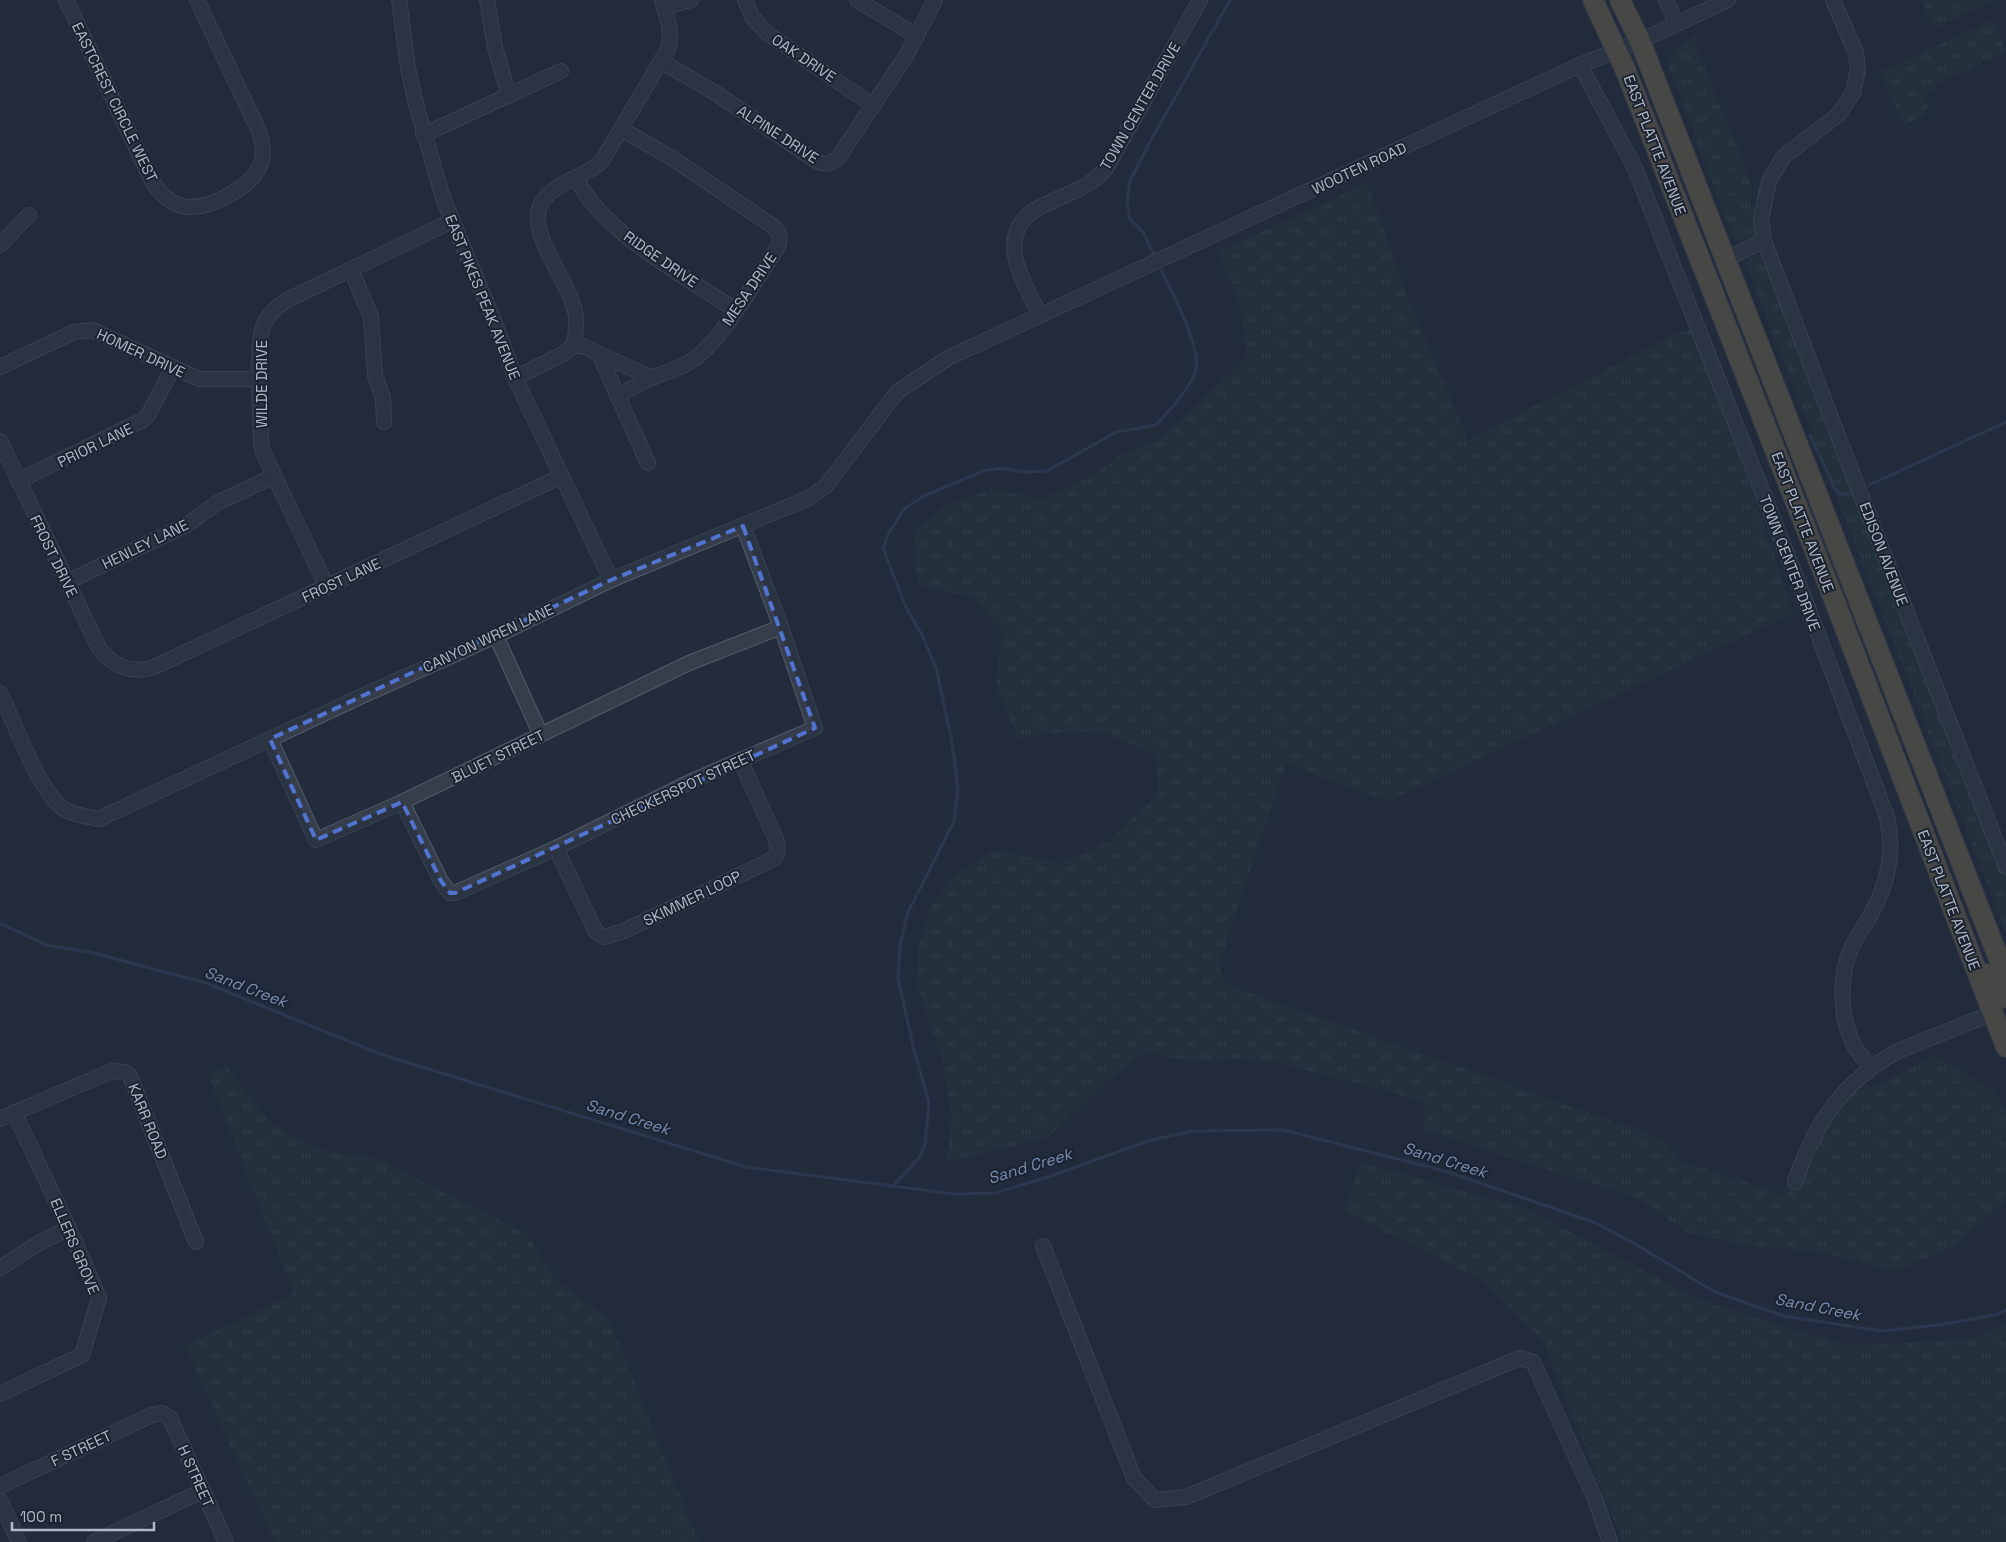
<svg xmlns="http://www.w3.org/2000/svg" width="2006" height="1542" font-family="'Space Grotesk',sans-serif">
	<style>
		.grass { fill: url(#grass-tufts) }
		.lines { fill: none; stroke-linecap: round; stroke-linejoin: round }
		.stream { stroke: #354664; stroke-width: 3 }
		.minor-casing { stroke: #545c6a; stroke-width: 16 }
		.highway-casing { stroke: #414957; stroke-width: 22 }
		.minor { stroke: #363e4c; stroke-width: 14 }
		.highway { stroke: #736853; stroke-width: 20 }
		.marked { fill: none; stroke: #5173d2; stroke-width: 4; stroke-dasharray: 10 6; stroke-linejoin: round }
		.labels { text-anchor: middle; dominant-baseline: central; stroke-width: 4; stroke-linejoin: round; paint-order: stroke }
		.street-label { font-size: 15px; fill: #b1b9c8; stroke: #1b2331 }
		.water-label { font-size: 16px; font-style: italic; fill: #788eb1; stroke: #1b2331 }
	</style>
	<defs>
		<pattern id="grass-tufts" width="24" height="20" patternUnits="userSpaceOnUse" patternTransform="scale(1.25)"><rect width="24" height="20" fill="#24393d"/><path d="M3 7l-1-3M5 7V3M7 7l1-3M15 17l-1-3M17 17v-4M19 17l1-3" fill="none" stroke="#415458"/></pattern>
	</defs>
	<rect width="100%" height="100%" fill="#222c3c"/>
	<!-- grass -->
	<g class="grass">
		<path d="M 1921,0 L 1994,0 L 1935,28 Z"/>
		<path d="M 1993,20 L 2006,52 L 1935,84 L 1936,89 L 1923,95 L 1929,108 L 1923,110 L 1926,115 L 1904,125 L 1880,72 Z"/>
		<path d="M 1697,34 L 1696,48 L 1741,157 L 1752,189 L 1751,205 L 1756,208 L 1755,221 L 1758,234 L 1750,240 L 1734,240 L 1668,65 L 1674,51 Z"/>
		<path d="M 1367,183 L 1411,307 L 1468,440 L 1677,333 L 1698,329 L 1793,613 L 1388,801 L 1286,764 L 1219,964 L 1224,984 L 1661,1138 L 1680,1161 L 1746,1182 L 1782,1196 L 1805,1152 L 1838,1099 L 1887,1081 L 1935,1056 L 1991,1089 L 2006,1109 L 2006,1200 L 1954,1246 L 1895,1271 L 1815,1251 L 1750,1246 L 1686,1232 L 1640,1199 L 1424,1130 L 1425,1102 L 1377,1088 L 1324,1075 L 1282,1063 L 1244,1059 L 1185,1060 L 1145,1051 L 1104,1084 L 1049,1137 L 947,1162 L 952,1116 L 942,1060 L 917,985 L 919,946 L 929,910 L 953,877 L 994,850 L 1060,864 L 1108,842 L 1158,794 L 1157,755 L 1101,731 L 1048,733 L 1018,739 L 996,687 L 1002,630 L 972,597 L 918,585 L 913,533 L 945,506 L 993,489 L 1042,499 L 1087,478 L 1121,455 L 1160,440 L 1247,357 L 1239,302 L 1218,252 Z"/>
		<path d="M 1759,256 L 1766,259 L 1974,785 L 2006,874 L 2006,932 L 1746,265 L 1749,259 Z"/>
		<path d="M 226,1066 L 271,1123 L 317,1149 L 381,1160 L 528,1235 L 554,1279 L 609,1319 L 698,1542 L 275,1542 L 185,1346 L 294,1294 L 208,1075 Z"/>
		<path d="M 1360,1162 L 1526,1209 L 1700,1300 L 1847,1346 L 1972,1339 L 2006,1325 L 2006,1542 L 1623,1542 L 1543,1341 L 1483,1281 L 1345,1212 Z"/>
	</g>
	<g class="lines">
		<!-- stream -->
		<g class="stream">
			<path d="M 1155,257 L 1143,232 L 1130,219 L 1127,201 L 1130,181 L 1150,142 L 1230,0"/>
			<path d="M 1810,435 L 1837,493 L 1847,495"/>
			<path d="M 1869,485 L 2006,422"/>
			<path d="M 0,923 L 46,945 L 90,952 L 206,983 L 380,1054 L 746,1167 L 954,1194 L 995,1193 L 1051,1176 L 1151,1140 L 1193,1131 L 1283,1130 L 1445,1171 L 1596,1223 L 1635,1244 L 1715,1292 L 1784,1316 L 1881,1331 L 1938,1325 L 1995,1315 L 2006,1310"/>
			<path d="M 893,1186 L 919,1158 L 925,1144 L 929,1103 L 913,1046 L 898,978 L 900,945 L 908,912 L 954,821 L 958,789 L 952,742 L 936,668 L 923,637 L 905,605 L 883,548 L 889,533 L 904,509 L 924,496 L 983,471 L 1003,468 L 1023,472 L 1047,471 L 1116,432 L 1156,425 C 1170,410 1187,392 1195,373 C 1204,350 1169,287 1159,265"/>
		</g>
		<!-- minor casing -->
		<g class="minor-casing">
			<g id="minor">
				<path d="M 66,0 L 152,181 C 172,213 197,213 229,195 C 257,180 271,161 258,129 L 197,0"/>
				<path d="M 399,0 L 408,68 L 416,104 L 443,198 L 496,326 L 515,378 L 611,580"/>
				<path d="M 487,0 L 495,47 L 509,96"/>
				<path d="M 745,0 L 752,17 L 768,34 L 874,106"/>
				<path d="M 857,0 L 917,36"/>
				<path d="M 1666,0 L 1677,24"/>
				<path d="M 1833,0 L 1856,53 L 1858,69 L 1853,93 L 1838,115 L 1783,157 L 1769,181 L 1761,219 L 1764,241 L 1848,462 L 2006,867"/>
				<path d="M 664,7 L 691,0"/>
				<path d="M 661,61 L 717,94 L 818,162 C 826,165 831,164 838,158 L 906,56 L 935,0"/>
				<path d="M 1580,65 L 1634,166 L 1805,600 L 1887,817 C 1895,853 1888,884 1870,916 C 1865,926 1857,935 1852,946 C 1839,975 1839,1014 1853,1043 C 1857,1052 1865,1060 1870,1068"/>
				<path d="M 423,135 L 561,71"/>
				<path d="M 576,178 C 603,233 685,276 735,310"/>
				<path d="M 0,245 L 29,215"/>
				<path d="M 1725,259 L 1764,241"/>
				<path d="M 351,270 L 371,317 L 375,375 L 383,398 L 384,422"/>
				<path d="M 1040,315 C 1026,286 997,243 1028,215 C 1038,206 1053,201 1066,195 C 1082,188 1096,181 1107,167 L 1200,0"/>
				<path d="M 599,354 L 653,378"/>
				<path d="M 0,367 L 74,332 L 92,330 L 199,379 L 260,379"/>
				<path d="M 515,378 L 563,354 L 574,345"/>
				<path d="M 617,396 C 628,390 640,384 651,378 C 666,372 680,369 693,360 C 724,338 756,279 778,247 C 781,238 780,234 774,227 L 672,158 L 621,129"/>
				<path d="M 0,441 L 99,648 C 113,667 132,674 154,667 L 562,476"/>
				<path d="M 648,463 L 599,354 L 586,347 L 574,345 C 575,334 578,322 575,311 C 569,280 521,227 544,199 C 559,181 585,177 602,161 L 668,49 L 670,41 L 669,24 L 662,0"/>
				<path d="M 18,481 L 143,420 L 148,415 L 173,368"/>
				<path d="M 67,582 L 188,524 L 217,503 L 274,476"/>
				<path d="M 327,587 L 263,452 L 261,443 C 261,416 254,343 265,322 C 270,312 278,306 287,300 L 452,221"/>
				<path d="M 496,636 L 541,735"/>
				<path d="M 0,693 C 14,722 37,785 59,805 C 70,815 86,816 99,819 L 360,697 L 496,636 L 611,580 L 809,498 L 826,486 L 897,392 L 948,358 L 1580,65 L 1640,41 L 1728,0"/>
				<path d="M 270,739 L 316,840 L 402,802 L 689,663 L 781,627"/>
				<path d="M 402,802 L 441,881 L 450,893 L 455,893 L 556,848 L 694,780 L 815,728 L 781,627 L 743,526"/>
				<path d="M 556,848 L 596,932 L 604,937 L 624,931 L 775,858 L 778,850 L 776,839 L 740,760"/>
				<path d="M 0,1119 L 112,1071 L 125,1072 L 130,1076 L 196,1242"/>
				<path d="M 1795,1182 C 1815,1123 1842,1082 1898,1051 L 1993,1013"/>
				<path d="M 1043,1246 L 1134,1478 L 1155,1500 L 1186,1497 L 1520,1358 L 1533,1362 L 1595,1499 L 1610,1542"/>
				<path d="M 0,1268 L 39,1243 L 69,1228"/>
				<path d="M 0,1394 L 82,1355 L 99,1298 L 76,1244 L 14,1112"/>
				<path d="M 0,1486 L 152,1415 L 162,1413 L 170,1418 L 226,1542"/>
				<path d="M 0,1500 L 19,1542"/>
				<path d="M 94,1542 L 202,1491"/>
			</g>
		</g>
		<!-- highway casing -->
		<g class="highway-casing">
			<g id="highway">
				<path d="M 1593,0 L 1625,69 L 1833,597 L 2006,1047"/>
				<path d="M 1620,0 L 1640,41 L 2006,977"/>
				<path d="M 1984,973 L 1994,987 L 2006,998"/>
			</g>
		</g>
		<!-- minor -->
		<use href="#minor" class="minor"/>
		<!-- highway -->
		<use href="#highway" class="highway"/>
	</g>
	<!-- marked area -->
	<path d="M0 0H2006V1542H0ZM 743,526 L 815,728 L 455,893 L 450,893 L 441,881 L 402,802 L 316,840 L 270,739 L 611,580 Z" fill="#222c3c" fill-opacity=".55" fill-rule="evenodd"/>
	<path class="marked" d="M 743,526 L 815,728 L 455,893 L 450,893 L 441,881 L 402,802 L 316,840 L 270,739 L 611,580 Z"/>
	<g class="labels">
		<!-- street labels -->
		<g class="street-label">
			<text transform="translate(804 58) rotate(34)">OAK DRIVE</text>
			<text transform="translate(115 102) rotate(64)">EASTCREST CIRCLE WEST</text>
			<text transform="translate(1140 106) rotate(-60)">TOWN CENTER DRIVE</text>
			<text transform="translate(778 134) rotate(33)">ALPINE DRIVE</text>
			<text transform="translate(1655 145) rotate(69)">EAST PLATTE AVENUE</text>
			<text transform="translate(1359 168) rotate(-25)">WOOTEN ROAD</text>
			<text transform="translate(661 259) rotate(35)">RIDGE DRIVE</text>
			<text transform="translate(749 289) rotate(-56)">MESA DRIVE</text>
			<text transform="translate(483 297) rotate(68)">EAST PIKES PEAK AVENUE</text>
			<text transform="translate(141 353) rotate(25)">HOMER DRIVE</text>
			<text transform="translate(261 384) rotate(-90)">WILDE DRIVE</text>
			<text transform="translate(95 445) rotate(-26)">PRIOR LANE</text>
			<text transform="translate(1803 522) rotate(69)">EAST PLATTE AVENUE</text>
			<text transform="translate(145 544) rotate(-26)">HENLEY LANE</text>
			<text transform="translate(1884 554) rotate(69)">EDISON AVENUE</text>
			<text transform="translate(54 556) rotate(64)">FROST DRIVE</text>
			<text transform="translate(1790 563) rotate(69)">TOWN CENTER DRIVE</text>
			<text transform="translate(341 580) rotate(-25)">FROST LANE</text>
			<text transform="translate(488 638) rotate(-25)">CANYON WREN LANE</text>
			<text transform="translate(498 756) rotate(-26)">BLUET STREET</text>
			<text transform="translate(683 787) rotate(-25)">CHECKERSPOT STREET</text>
			<text transform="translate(692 898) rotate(-26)">SKIMMER LOOP</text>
			<text transform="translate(1949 900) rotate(69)">EAST PLATTE AVENUE</text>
			<text transform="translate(148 1121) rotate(68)">KARR ROAD</text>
			<text transform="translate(75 1246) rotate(67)">ELLERS GROVE</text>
			<text transform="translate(81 1448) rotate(-25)">F STREET</text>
			<text transform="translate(196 1476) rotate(66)">H STREET</text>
		</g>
		<!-- water labels -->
		<g class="water-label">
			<text transform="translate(246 987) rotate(21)">Sand Creek</text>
			<text transform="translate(628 1117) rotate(17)">Sand Creek</text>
			<text transform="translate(1445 1160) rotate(17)">Sand Creek</text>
			<text transform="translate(1030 1166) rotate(-17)">Sand Creek</text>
			<text transform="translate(1818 1307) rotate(11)">Sand Creek</text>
		</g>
	</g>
	<!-- scale -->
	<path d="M12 1522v8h142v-8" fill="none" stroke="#b1b9c8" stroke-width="2.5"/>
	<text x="20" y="1522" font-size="15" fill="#b1b9c8" stroke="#1b2331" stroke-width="4" paint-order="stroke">100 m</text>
</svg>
